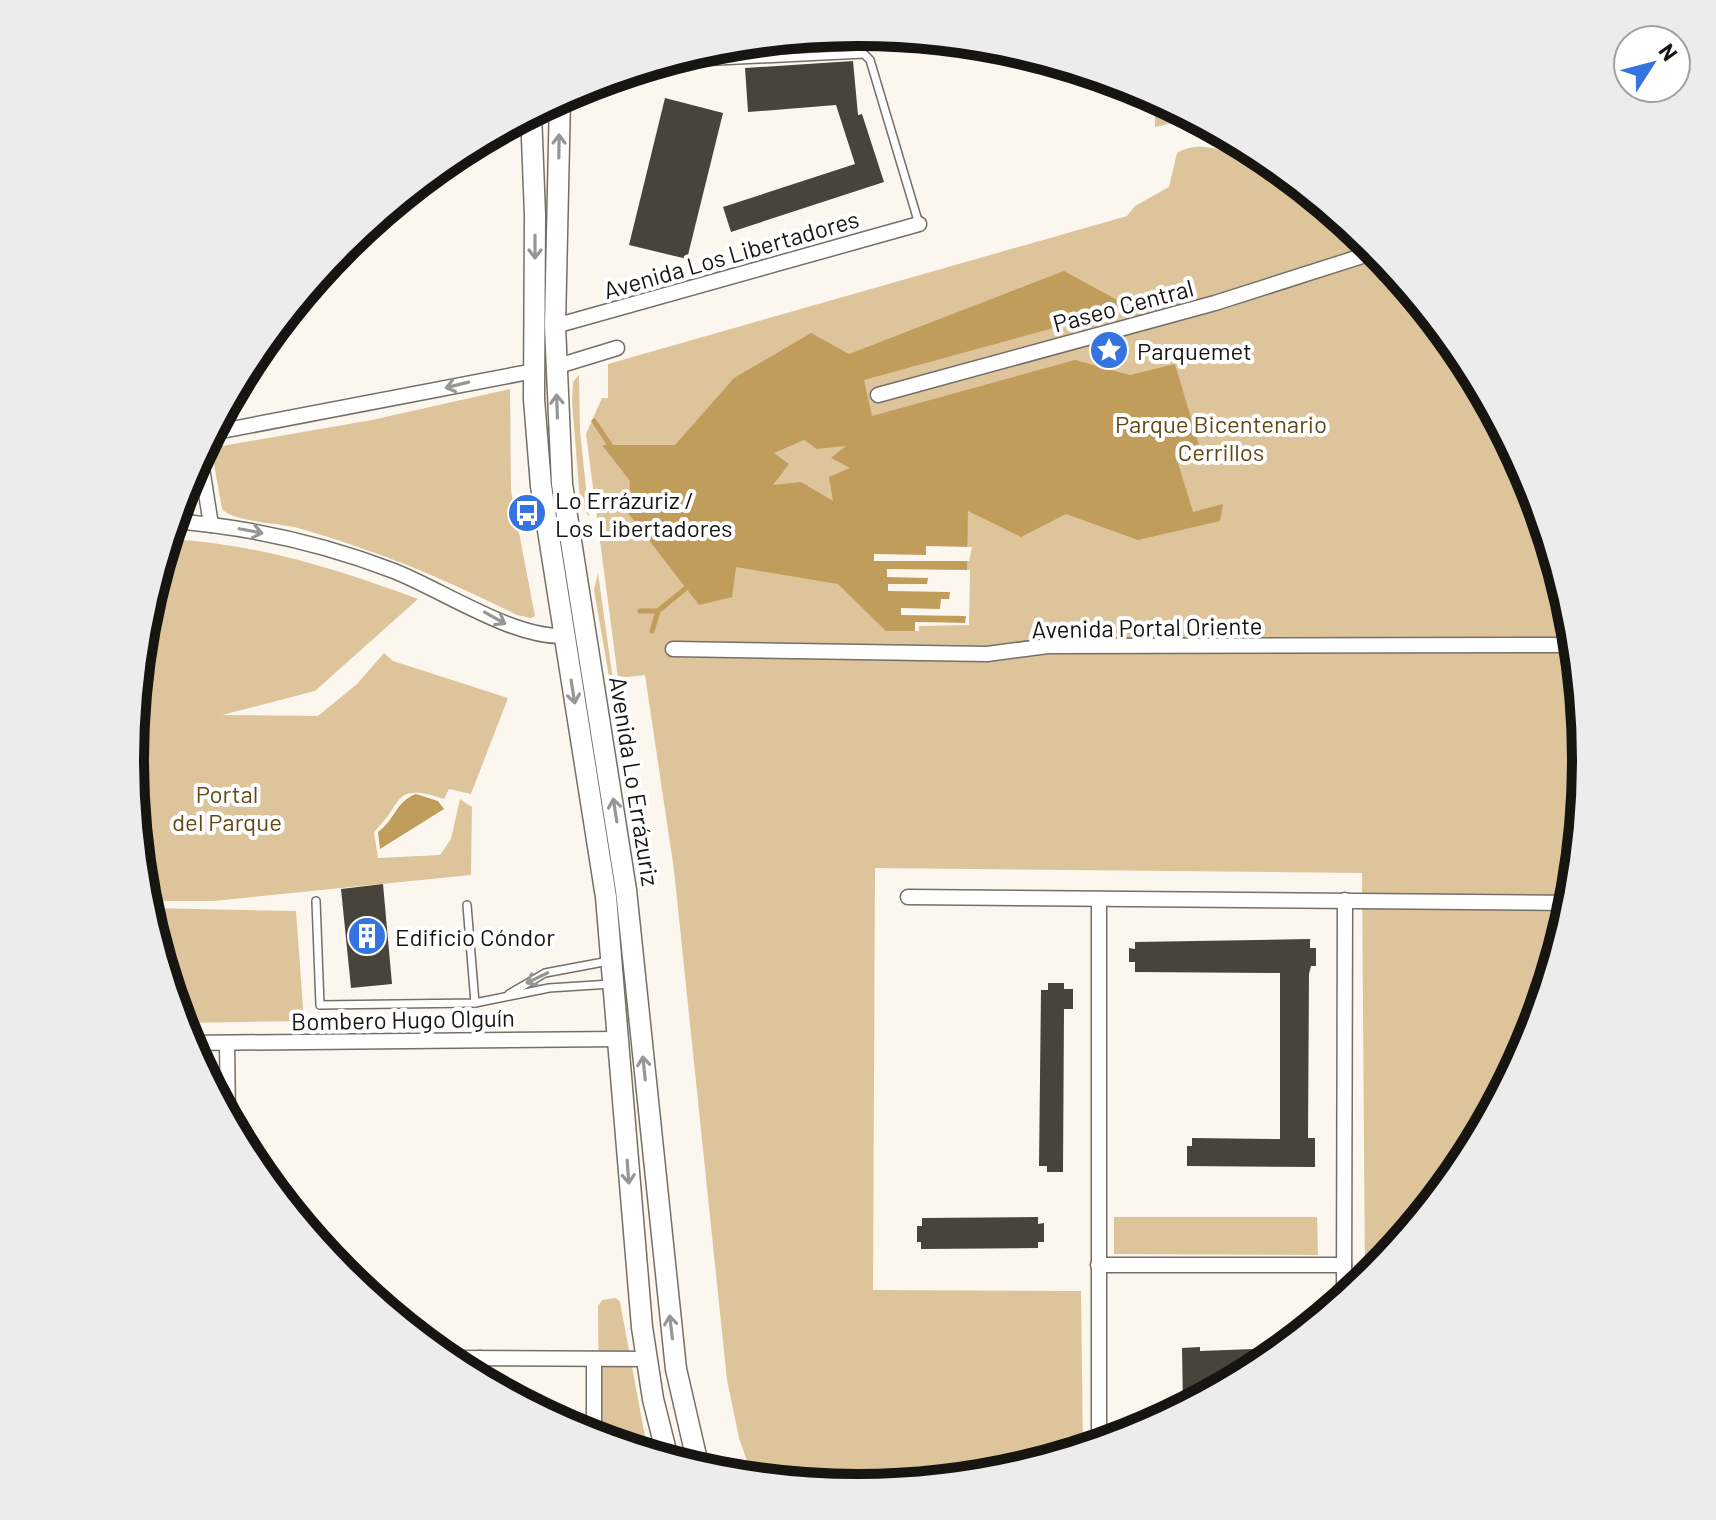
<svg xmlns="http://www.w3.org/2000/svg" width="1716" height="1520" font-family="Barlow,sans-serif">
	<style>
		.green { fill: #ddc49b }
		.water { fill: #c19d5c; fill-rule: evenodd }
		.pier { fill: #fcf7ee }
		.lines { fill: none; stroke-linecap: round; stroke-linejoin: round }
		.stream { stroke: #c19d5c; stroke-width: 5 }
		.building { fill: #48443c }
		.lane-casing { stroke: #746f67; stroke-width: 10 }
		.street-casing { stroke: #746f67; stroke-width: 17 }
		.secondary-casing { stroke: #746f67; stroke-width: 23 }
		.lane { stroke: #fff; stroke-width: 7 }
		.street { stroke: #fff; stroke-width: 14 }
		.secondary { stroke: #fff; stroke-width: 20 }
		.oneway { stroke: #969694 }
		.labels { text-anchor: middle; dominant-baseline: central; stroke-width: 8; stroke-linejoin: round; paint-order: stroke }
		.street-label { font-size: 24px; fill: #161511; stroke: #fff }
		.poi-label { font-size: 24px; fill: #161511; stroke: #fff; text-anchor: start }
		.park-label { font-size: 24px; fill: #614815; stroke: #fff }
		.rim { fill: none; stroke: #161511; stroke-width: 10 }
	</style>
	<rect width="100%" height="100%" fill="#fcf7ee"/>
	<!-- green -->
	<g class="green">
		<path d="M 1155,97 L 1195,118 L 1155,127 Z"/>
		<path d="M 1208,126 L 1263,155 L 1373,246 L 1464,356 L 1531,482 L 1572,618 L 1578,674 L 1577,855 L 1572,902 L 1530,1039 L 1463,1165 L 1365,1281 L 1362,873 L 875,868 L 873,1290 L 1081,1291 L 1083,1449 L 1000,1474 L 858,1488 L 753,1478 L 739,1438 L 727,1380 L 674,870 L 645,675 L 618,678 L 586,434 L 602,398 L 608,398 L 608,364 L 1127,216 L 1135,206 L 1169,187 L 1177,153 C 1201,138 1230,153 1253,162 L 1254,157 L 1199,136 L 1198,132 Z"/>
		<path d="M 579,375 L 580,431 L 589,517 L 580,501 L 572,401 L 573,382 Z"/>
		<path d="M 510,389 L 511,491 L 535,616 L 531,618 L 517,615 C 445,579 376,550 298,528 C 280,523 233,522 222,509 L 213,458 L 214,452 L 222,446 L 372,420 Z"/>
		<path d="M 168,539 C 254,543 337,569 418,599 L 315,691 L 222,715 L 318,716 L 357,684 L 384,653 L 393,661 L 508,698 L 471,794 L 449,789 L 444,799 C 391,782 405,802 374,832 L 378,858 L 440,855 L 451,839 L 460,799 L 472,807 L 471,875 L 213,901 L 144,901 L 130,760 L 144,618 Z"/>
		<path d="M 598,573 L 618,716 L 616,717 L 594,590 Z"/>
		<path d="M 146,908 L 296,911 L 304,1021 L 181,1023 Z"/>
		<path d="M 1114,1217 L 1317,1217 L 1318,1255 L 1114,1254 Z"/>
		<path d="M 616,1298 L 620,1302 L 648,1453 L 599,1439 L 598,1306 L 602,1300 Z"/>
	</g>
	<!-- water -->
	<g class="water">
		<path d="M 1064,271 L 1130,307 L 864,380 L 872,416 L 1075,360 L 1130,375 L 1175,364 L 1202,455 L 1178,463 L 1193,512 L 1223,504 L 1220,521 L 1138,540 L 1066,514 L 1021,537 L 968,511 L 966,623 L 915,622 L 915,631 L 886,631 L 838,584 L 736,567 L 732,597 L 699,605 L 628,513 L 630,481 L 602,445 L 675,445 L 734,378 L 811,333 L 849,354 ZM 804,440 L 817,449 L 846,446 L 831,458 L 850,468 L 829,477 L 833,501 L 801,482 L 773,485 L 789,464 L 774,453 Z"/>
		<path d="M 416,794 L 438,801 L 444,809 L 380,849 L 378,832 C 396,819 395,802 416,794 Z"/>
	</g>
	<!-- pier -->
	<g class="pier">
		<path d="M 926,546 L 972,547 L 969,561 L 874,561 L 874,554 L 926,555 Z"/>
		<path d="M 887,569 L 970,570 L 969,625 L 919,626 L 919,631 L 915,631 L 915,622 L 965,623 L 966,616 L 901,615 L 901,608 L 940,609 L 941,599 L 949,599 L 950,592 L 888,591 L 888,584 L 927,584 L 928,578 L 887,577 Z"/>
	</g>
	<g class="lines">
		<!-- stream -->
		<g class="stream">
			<path d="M 594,421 L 610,445"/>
			<path d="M 640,611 L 658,611"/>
			<path d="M 652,631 L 658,611 L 686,588"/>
		</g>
	</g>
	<!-- building -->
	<g class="building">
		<path d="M 853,61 L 858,115 L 862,114 L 884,182 L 731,232 L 723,207 L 855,164 L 836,105 L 748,112 L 745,68 Z"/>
		<path d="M 665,98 L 723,113 L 687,259 L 629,245 Z"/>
		<path d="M 383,884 L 392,984 L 351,988 L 341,889 Z"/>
		<path d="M 1310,939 L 1310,948 L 1316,948 L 1316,966 L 1311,966 L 1309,974 L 1308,1138 L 1315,1138 L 1315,1167 L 1187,1166 L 1187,1146 L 1192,1146 L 1192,1138 L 1280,1139 L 1280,973 L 1135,972 L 1135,962 L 1129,962 L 1129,948 L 1135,949 L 1135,942 Z"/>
		<path d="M 1048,983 L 1064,983 L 1064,989 L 1073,989 L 1073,1009 L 1064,1009 L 1063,1172 L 1047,1172 L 1047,1166 L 1039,1166 L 1041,990 L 1048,990 Z"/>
		<path d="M 1038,1217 L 1038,1224 L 1044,1223 L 1044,1242 L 1038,1242 L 1038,1248 L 921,1249 L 921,1242 L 917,1242 L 917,1226 L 922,1226 L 922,1218 Z"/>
		<path d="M 1200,1347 L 1200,1351 L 1254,1349 L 1254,1352 L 1279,1352 L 1226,1385 L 1209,1385 L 1209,1394 L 1183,1408 L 1182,1348 Z"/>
	</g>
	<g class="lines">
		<!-- lane casing -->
		<g class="lane-casing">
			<g id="lane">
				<path d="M 657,64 L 864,54 L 870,60 L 919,224"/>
				<path d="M 316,901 L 320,1005 L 475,1003 L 549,988 L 611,984"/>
				<path d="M 467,905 L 475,1003"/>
				<path d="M 509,994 L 545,973 L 609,961"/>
			</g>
		</g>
		<!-- street casing -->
		<g class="street-casing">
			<g id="street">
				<path d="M 555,326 L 919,224"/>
				<path d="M 555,367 L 617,348"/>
				<path d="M 878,395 L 1215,303 L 1378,251"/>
				<path d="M 211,433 L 534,371"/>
				<path d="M 200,455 L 211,525"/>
				<path d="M 182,493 L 186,522"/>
				<path d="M 173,521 C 248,527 324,544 394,571 C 444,591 513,638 564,636"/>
				<path d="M 673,649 L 987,654 L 1048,646 L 1575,645"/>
				<path d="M 908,897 L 1572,903"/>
				<path d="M 188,1043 L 619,1039"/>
				<path d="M 227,1043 L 228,1118"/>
				<path d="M 1098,1265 L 1344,1265"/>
				<path d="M 1344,1299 L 1345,900"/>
				<path d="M 445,1358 L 646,1359"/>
				<path d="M 480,1358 L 480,1379"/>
				<path d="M 594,1437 L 594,1359"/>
				<path d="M 1099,1444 L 1099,899"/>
			</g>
		</g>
		<!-- secondary casing -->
		<g class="secondary-casing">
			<g id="secondary">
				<path d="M 560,98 L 555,326 L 562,484 L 626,890 L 676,1369 L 699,1469"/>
				<path d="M 531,113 L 535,215 L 534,399 L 541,486 L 606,897 L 642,1327 L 653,1399 L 668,1459"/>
			</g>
		</g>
		<!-- lane -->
		<use href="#lane" class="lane"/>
		<!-- street -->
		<use href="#street" class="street"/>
		<!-- secondary -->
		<use href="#secondary" class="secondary"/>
	</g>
	<!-- one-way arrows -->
	<defs><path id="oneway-shaft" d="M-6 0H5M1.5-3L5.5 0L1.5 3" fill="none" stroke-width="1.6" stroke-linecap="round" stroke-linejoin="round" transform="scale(2)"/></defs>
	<g class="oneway">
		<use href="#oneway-shaft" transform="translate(559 146) rotate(-89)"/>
		<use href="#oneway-shaft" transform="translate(535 247) rotate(90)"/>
		<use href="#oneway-shaft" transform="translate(457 385) rotate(166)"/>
		<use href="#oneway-shaft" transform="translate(557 406) rotate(-92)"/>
		<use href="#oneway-shaft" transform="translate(251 531) rotate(11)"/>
		<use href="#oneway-shaft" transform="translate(495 618) rotate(29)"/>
		<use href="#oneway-shaft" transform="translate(573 692) rotate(81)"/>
		<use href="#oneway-shaft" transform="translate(615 810) rotate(-99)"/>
		<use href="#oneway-shaft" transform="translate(537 978) rotate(154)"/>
		<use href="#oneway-shaft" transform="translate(644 1068) rotate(-96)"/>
		<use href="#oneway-shaft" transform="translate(628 1172) rotate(86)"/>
		<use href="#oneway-shaft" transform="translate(671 1327) rotate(-97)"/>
	</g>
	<!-- icons -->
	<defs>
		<g id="sight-disc" transform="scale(2)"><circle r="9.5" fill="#3573e1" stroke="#fff"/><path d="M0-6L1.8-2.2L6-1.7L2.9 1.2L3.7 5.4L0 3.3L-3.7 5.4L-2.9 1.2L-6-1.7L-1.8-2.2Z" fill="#fff"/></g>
		<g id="bus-disc" transform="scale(2)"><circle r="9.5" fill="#3573e1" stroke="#fff"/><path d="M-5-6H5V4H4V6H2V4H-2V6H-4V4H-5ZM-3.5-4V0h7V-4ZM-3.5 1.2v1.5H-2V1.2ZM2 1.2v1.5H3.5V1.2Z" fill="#fff"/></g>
		<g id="building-disc" transform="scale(2)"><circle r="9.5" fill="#3573e1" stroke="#fff"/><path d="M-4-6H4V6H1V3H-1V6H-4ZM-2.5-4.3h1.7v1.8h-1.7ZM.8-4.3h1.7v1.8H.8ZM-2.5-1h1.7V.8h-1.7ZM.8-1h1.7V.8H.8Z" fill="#fff"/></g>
	</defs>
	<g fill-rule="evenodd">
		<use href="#sight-disc" x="1109" y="350"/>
		<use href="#bus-disc" x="527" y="513"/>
		<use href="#building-disc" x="367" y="936"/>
	</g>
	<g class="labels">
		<!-- street labels -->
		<g class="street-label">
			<text transform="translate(731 254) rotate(-16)">Avenida Los Libertadores</text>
			<text transform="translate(1123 305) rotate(-15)">Paseo Central</text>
			<text transform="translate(1147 627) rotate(-1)">Avenida Portal Oriente</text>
			<text transform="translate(635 781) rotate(81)">Avenida Lo Errázuriz</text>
			<text transform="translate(403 1019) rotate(-1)">Bombero Hugo Olguín</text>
		</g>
		<!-- poi labels -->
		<g class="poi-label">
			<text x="1137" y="350">Parquemet</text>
			<text x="555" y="499">Lo Errázuriz /<tspan x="555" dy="28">Los Libertadores</tspan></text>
			<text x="395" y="936">Edificio Cóndor</text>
		</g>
		<!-- park labels -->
		<g class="park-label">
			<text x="1221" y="423">Parque Bicentenario<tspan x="1221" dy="28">Cerrillos</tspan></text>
			<text x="227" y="793">Portal<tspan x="227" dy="28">del Parque</tspan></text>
		</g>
	</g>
	<!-- crop -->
	<path d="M0 0H1716V1520H0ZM144 760a714 714 0 1 1 1428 0a714 714 0 1 1-1428 0Z" fill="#ececec" fill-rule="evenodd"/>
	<path class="rim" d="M144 760a714 714 0 1 1 1428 0a714 714 0 1 1-1428 0Z"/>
	<!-- north arrow -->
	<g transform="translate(1652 64) rotate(54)"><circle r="38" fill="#ffffff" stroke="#a2a1a0" stroke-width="2"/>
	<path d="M0-6L14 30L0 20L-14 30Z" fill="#3573e1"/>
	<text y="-12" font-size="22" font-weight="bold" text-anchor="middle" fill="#161511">N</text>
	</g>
</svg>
